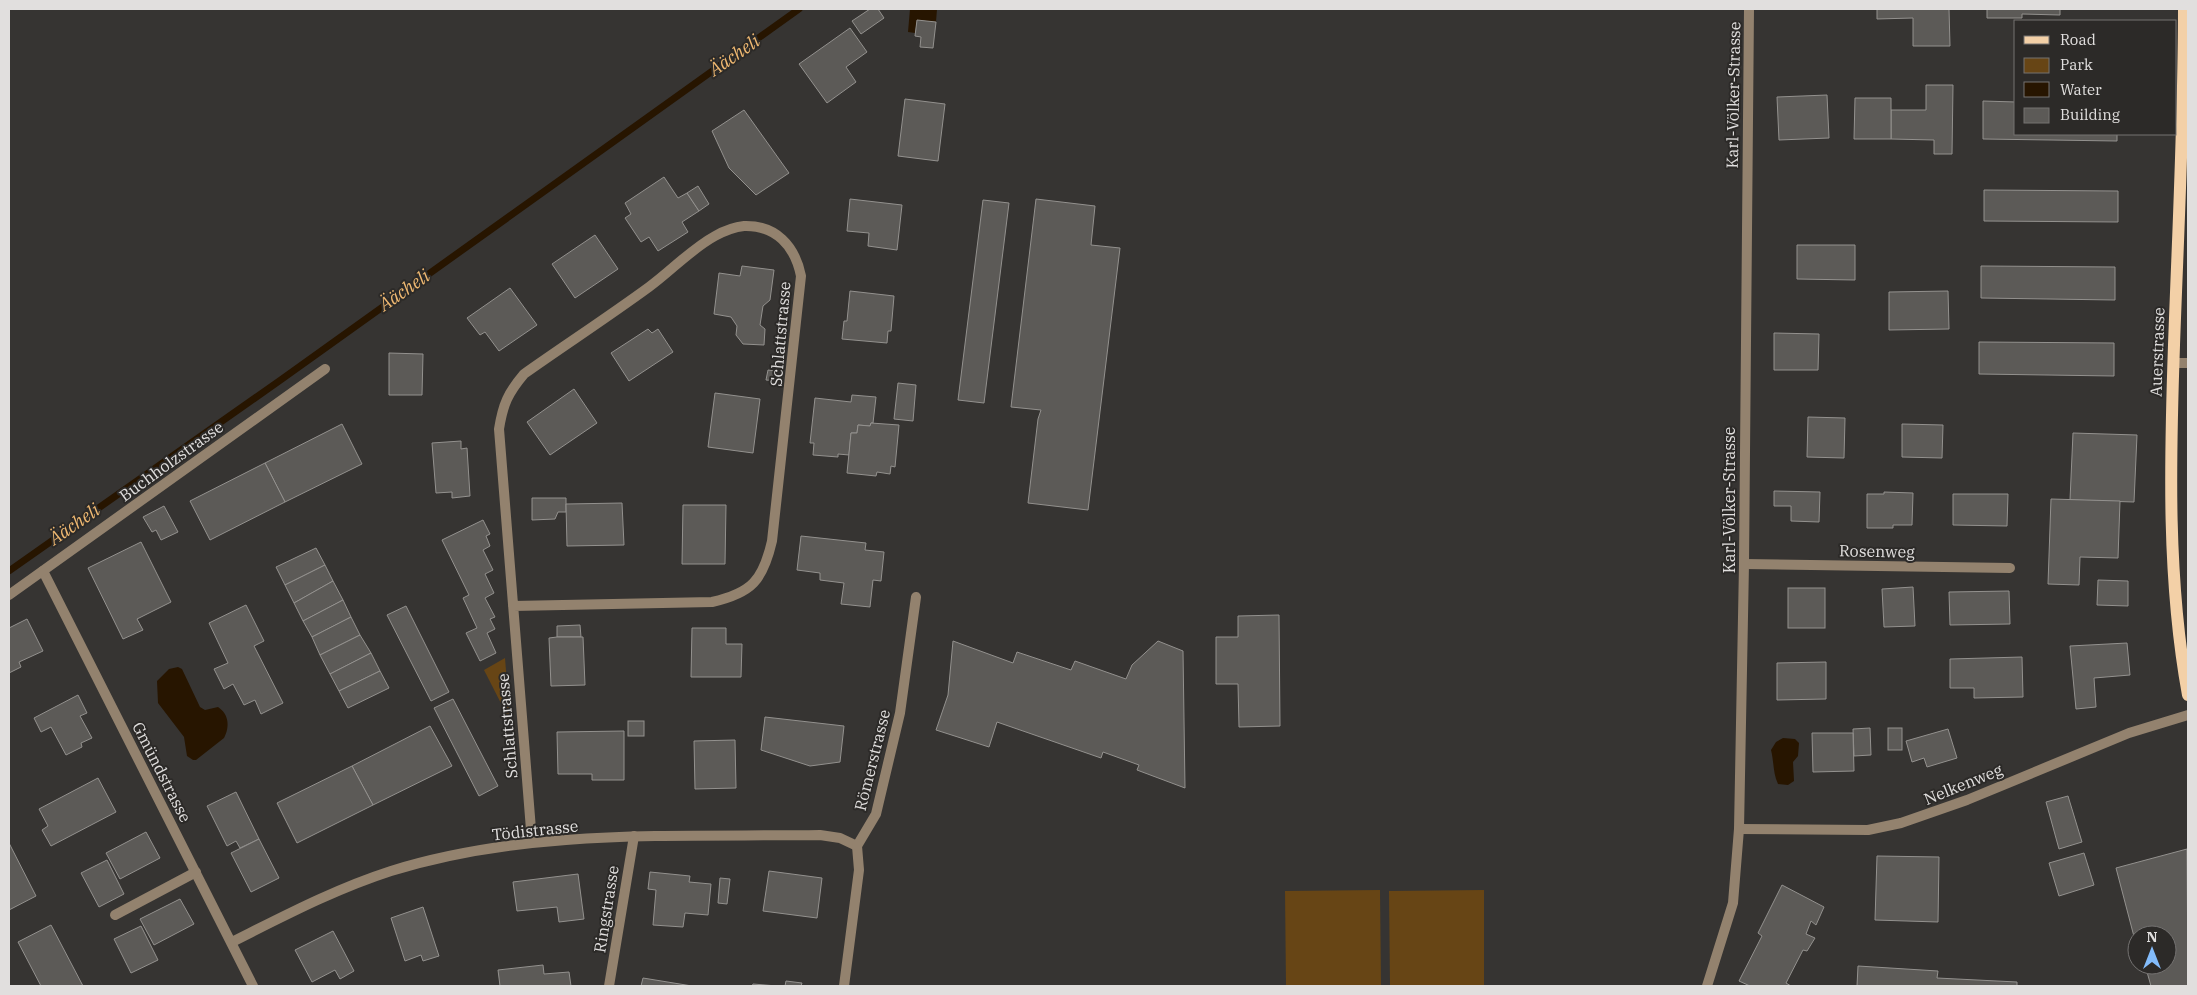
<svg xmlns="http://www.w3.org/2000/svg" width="2197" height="995" font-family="'IBM Plex Serif',serif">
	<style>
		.green { fill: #674515 }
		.water { fill: #271500 }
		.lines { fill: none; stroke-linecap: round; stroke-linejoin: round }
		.stream { stroke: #271500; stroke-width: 7 }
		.building { fill: #5c5a57; stroke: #93918e }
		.street { stroke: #93826e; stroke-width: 10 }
		.primary { stroke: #f3d0a7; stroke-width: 12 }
		.labels { text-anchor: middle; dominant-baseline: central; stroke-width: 4; stroke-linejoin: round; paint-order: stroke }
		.street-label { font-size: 16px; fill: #e1dfde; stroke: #2c2a28 }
		.water-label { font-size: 18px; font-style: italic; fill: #efb871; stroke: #2c2a28 }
	</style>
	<rect width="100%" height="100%" fill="#363432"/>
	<!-- green -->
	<g class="green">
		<path d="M 505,658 L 510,721 L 484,670 Z"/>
		<path d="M 1380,890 L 1381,986 L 1286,986 L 1285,891 Z"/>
		<path d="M 1484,890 L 1484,986 L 1390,986 L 1389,891 Z"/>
	</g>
	<!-- water -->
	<g class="water">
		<path d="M 910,9 L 937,9 L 936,22 L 917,20 L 915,33 L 908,32 Z"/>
		<path d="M 178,667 L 182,669 L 200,707 L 205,710 L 218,707 C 229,714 230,727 224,738 L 196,760 L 193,760 L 187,756 L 184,737 L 158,703 L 157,681 L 169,669 Z"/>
		<path d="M 1783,738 L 1795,739 L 1799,743 L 1798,756 L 1793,762 L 1794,781 L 1788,785 L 1778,784 C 1773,774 1774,762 1771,750 L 1776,742 Z"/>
	</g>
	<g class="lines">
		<!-- stream -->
		<path class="stream" d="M 9,571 L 282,379 L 799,9"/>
	</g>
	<!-- building -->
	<g class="building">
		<path d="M 870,9 L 878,9 L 884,18 L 861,34 L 852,21 Z"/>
		<path d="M 1877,9 L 1949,9 L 1950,46 L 1913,46 L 1913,18 L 1877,19 Z"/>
		<path d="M 1987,9 L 2060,9 L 2060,15 L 2022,14 L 2022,18 L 1987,18 Z"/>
		<path d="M 917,20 L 936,22 L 933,48 L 920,47 L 921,37 L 915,36 Z"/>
		<path d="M 850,28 L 867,52 L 846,67 L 856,82 L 827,103 L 799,64 Z"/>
		<path d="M 1926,85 L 1953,85 L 1952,154 L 1934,154 L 1934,140 L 1891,139 L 1891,110 L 1926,110 Z"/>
		<path d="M 1827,95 L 1829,138 L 1779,140 L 1777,97 Z"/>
		<path d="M 1855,98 L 1891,98 L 1891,139 L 1854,139 Z"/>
		<path d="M 905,99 L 945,104 L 938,161 L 898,156 Z"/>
		<path d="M 1983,101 L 2016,102 L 2016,134 L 2117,134 L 2117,141 L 1983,139 Z"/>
		<path d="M 744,110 L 789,173 L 756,195 L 729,168 L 712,131 Z"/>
		<path d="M 664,177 L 678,198 L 687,193 L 699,211 L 682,222 L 688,232 L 658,251 L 649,237 L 641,242 L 625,218 L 631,214 L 625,203 Z"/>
		<path d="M 698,186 L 709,204 L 699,211 L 687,193 Z"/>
		<path d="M 1984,190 L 2118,191 L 2118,222 L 1984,221 Z"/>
		<path d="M 850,199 L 902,205 L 897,250 L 868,246 L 869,233 L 847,231 Z"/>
		<path d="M 1036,199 L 1095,206 L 1091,245 L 1120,248 L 1088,510 L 1028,503 L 1038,419 L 1041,410 L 1011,407 Z"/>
		<path d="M 983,200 L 1009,203 L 984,403 L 958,400 Z"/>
		<path d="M 595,235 L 618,269 L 575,298 L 552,264 Z"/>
		<path d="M 1797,245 L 1855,245 L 1855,280 L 1797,279 Z"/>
		<path d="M 742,266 L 774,270 L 770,300 L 763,306 L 760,325 L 765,329 L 764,345 L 743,344 L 736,335 L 737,326 L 731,317 L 714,314 L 719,273 L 740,276 Z"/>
		<path d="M 1981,266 L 2115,267 L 2115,300 L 1981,298 Z"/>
		<path d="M 510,288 L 537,325 L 499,351 L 485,332 L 480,335 L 467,318 Z"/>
		<path d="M 850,291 L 894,296 L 891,331 L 888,331 L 887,343 L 842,339 L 844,321 L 847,321 Z"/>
		<path d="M 1948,291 L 1949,329 L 1889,330 L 1889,292 Z"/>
		<path d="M 648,329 L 652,333 L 658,329 L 673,352 L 629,381 L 611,353 Z"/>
		<path d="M 1774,333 L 1819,334 L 1818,370 L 1774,370 Z"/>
		<path d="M 1979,342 L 2114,343 L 2114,376 L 1979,374 Z"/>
		<path d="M 389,353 L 423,354 L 422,395 L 389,395 Z"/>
		<path d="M 768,370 L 776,371 L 776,381 L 766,380 Z"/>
		<path d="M 898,383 L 916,385 L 913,421 L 894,419 Z"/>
		<path d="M 574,389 L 597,423 L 550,455 L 527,422 Z"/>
		<path d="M 715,393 L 760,399 L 753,453 L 708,447 Z"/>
		<path d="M 852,395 L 876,397 L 873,423 L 871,423 L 870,426 L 858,425 L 857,433 L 851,433 L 849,455 L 838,454 L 838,457 L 813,455 L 814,443 L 810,443 L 815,398 L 851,402 Z"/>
		<path d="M 1808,417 L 1845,418 L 1844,458 L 1807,457 Z"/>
		<path d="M 871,423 L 899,425 L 895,467 L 891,466 L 890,474 L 877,472 L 876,476 L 847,473 L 851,433 L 857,433 L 858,425 L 870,426 Z"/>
		<path d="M 342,424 L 362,464 L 285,502 L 265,463 Z"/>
		<path d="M 1902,424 L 1943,425 L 1942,458 L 1902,457 Z"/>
		<path d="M 2073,433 L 2137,435 L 2134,502 L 2070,500 Z"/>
		<path d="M 461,441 L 461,449 L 467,448 L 470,496 L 452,498 L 452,492 L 436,493 L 432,443 Z"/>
		<path d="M 265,463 L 285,502 L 210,540 L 190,501 Z"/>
		<path d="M 1774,491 L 1820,492 L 1819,522 L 1791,521 L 1791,506 L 1774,506 Z"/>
		<path d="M 1884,492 L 1913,493 L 1912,525 L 1893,525 L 1893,528 L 1867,528 L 1867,494 L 1884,494 Z"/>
		<path d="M 1953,494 L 2008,494 L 2007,526 L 1953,525 Z"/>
		<path d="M 532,498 L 566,498 L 566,512 L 558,512 L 555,519 L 532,520 Z"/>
		<path d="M 2051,499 L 2120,501 L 2118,558 L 2080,557 L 2079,585 L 2048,584 Z"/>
		<path d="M 622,503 L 624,545 L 567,546 L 566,504 Z"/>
		<path d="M 683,505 L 726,505 L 725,564 L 682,564 Z"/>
		<path d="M 164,506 L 178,532 L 161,540 L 156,530 L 152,532 L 143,517 Z"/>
		<path d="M 483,520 L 490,534 L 486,536 L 490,546 L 483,550 L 493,570 L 485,574 L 494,593 L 485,598 L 495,617 L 490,619 L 495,629 L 487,633 L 496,653 L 480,661 L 466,633 L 477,628 L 463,598 L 469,595 L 442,540 Z"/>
		<path d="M 801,536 L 866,543 L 865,550 L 884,552 L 881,581 L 873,580 L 870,607 L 841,604 L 844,583 L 820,580 L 820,573 L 797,570 Z"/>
		<path d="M 141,542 L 171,602 L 137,619 L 143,630 L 123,639 L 88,568 Z"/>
		<path d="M 316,548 L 325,565 L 285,585 L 276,567 Z"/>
		<path d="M 325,565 L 333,581 L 294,603 L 285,585 Z"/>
		<path d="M 2098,580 L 2128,581 L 2128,606 L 2097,605 Z"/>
		<path d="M 333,581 L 343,600 L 303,621 L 294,603 Z"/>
		<path d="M 1913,587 L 1915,626 L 1884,627 L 1882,589 Z"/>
		<rect x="1788" y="588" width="37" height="40"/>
		<path d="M 2009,591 L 2010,624 L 1950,625 L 1949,592 Z"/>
		<path d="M 343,600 L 351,617 L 312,637 L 303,621 Z"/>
		<path d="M 246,605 L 264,641 L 254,646 L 283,703 L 261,714 L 255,700 L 244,705 L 233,684 L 224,689 L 214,669 L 228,663 L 209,623 Z"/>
		<path d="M 406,606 L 449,692 L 431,701 L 387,615 Z"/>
		<path d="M 1279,615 L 1280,726 L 1239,727 L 1238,684 L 1216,684 L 1216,637 L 1238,637 L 1238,616 Z"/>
		<path d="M 351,617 L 360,635 L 320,655 L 312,637 Z"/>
		<path d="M 27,619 L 43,651 L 19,662 L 21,667 L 9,673 L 9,628 Z"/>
		<path d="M 580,625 L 581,637 L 557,637 L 557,626 Z"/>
		<path d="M 692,628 L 726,628 L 726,644 L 742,644 L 741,677 L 691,677 Z"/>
		<path d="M 360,635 L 371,653 L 330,674 L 320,655 Z"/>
		<path d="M 557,637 L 583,637 L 585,685 L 551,686 L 549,638 Z"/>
		<path d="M 953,641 L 1013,663 L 1017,652 L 1071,670 L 1075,661 L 1126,679 L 1132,665 L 1158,641 L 1183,651 L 1185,788 L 1137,770 L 1139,765 L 1103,752 L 1101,758 L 997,722 L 989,747 L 936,730 L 948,695 Z"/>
		<path d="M 2127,643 L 2130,675 L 2094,678 L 2096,707 L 2076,709 L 2070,646 Z"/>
		<path d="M 371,653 L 380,671 L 339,691 L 330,674 Z"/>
		<path d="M 2022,657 L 2023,697 L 1974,698 L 1974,688 L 1950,688 L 1950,659 Z"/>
		<path d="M 1826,662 L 1826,699 L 1777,700 L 1777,663 Z"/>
		<path d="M 380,671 L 389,688 L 348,708 L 339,691 Z"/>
		<path d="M 78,695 L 87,713 L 80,716 L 92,738 L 81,743 L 82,747 L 66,755 L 51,727 L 41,732 L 34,718 Z"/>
		<path d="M 453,699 L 498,786 L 479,796 L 434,708 Z"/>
		<path d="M 765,717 L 844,726 L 840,762 L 810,766 L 761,750 Z"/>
		<rect x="628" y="721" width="16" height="15"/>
		<path d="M 430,726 L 452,766 L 373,805 L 352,766 Z"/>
		<path d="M 1870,728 L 1871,755 L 1854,756 L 1853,729 Z"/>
		<rect x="1888" y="728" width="14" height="22"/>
		<path d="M 1948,729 L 1957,758 L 1927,767 L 1924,758 L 1912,762 L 1906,741 Z"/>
		<path d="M 624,731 L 624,780 L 592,780 L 592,774 L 558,774 L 557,732 Z"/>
		<path d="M 1812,733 L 1853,733 L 1854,771 L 1813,772 Z"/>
		<path d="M 735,740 L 736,788 L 695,789 L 694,741 Z"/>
		<path d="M 352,766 L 373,805 L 297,843 L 277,803 Z"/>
		<path d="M 98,778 L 116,812 L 51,846 L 42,830 L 48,826 L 39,809 Z"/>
		<path d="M 236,792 L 259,839 L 240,848 L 236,841 L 227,846 L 207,806 Z"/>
		<path d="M 2068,796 L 2082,842 L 2059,849 L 2046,802 Z"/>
		<path d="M 146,832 L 160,858 L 120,879 L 106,853 Z"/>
		<path d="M 259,839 L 279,878 L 251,892 L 231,853 Z"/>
		<path d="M 9,843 L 36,896 L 9,910 Z"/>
		<path d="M 2187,849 L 2188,986 L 2151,986 L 2145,965 L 2167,965 L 2167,935 L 2137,935 L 2137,948 L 2116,868 Z"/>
		<path d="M 2084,853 L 2094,885 L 2059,896 L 2049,863 Z"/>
		<path d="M 1877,856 L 1939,857 L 1938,922 L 1875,920 Z"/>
		<path d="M 107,860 L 124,894 L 99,907 L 81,873 Z"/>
		<path d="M 769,871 L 822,878 L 817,918 L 763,911 Z"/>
		<path d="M 650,872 L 690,876 L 689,882 L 711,884 L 708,915 L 685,913 L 683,927 L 653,925 L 656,890 L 648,889 Z"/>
		<path d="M 578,874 L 584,919 L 559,922 L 557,907 L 517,911 L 513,882 Z"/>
		<path d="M 720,878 L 730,879 L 727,904 L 718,903 Z"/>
		<path d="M 1782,885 L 1824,907 L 1816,925 L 1811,921 L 1806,934 L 1815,938 L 1807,951 L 1803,950 L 1786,983 L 1791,986 L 1750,986 L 1739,981 L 1762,936 L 1758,933 Z"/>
		<path d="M 180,899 L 194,924 L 154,945 L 140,919 Z"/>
		<path d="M 423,907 L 439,956 L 423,961 L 421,955 L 405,961 L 391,918 Z"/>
		<path d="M 51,925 L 83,986 L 41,986 L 18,942 Z"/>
		<path d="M 141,926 L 158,960 L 131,973 L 114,939 Z"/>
		<path d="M 333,931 L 354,971 L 340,979 L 335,970 L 312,982 L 295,950 Z"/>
		<path d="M 543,965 L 544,974 L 569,972 L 571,986 L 500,986 L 498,970 Z"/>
		<path d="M 1858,966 L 1938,971 L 1937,978 L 2017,982 L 2017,986 L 1857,986 Z"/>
		<path d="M 643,978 L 692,986 L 641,986 Z"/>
		<path d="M 786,981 L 802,983 L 801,986 L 785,986 Z"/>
		<path d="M 753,984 L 777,986 L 752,986 Z"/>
	</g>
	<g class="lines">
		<!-- street -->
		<g class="street">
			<path d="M 2173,363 L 2188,363"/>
			<path d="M 1744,564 L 2010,568"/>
			<path d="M 43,571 L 253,986"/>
			<path d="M 9,595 L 325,369"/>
			<path d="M 513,606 L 712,602 C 752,593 763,580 772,541 L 801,276 C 795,246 776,225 744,226 C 734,227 724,231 715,236 C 691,249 671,271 649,287 C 608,317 565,345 524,374 C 508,393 503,404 499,429 L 532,842"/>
			<path d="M 1739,829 L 1868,830 L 1901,823 L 1967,800 L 2129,733 L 2188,715"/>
			<path d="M 115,915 L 196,872"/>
			<path d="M 232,942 C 284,916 335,889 391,871 C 529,828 677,837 820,835 L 840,838 L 857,846"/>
			<path d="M 609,986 L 634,836"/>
			<path d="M 844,986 L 859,870 L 857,846 L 876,814 L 900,713 L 916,597"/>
			<path d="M 1707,986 L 1733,903 L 1739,829 L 1744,564 L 1749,9"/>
		</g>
		<!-- primary -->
		<path class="primary" d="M 2184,9 C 2184,121 2178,233 2174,345 C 2170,461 2167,580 2188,695"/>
	</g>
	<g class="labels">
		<!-- street labels -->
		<g class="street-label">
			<text transform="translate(1733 95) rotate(-89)">Karl-Völker-Strasse</text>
			<text transform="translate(780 334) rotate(-85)">Schlattstrasse</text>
			<text transform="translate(2157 352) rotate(-88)">Auerstrasse</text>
			<text transform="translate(171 461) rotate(-36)">Buchholzstrasse</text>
			<text transform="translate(1729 500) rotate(-90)">Karl-Völker-Strasse</text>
			<text transform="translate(1877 551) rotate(1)">Rosenweg</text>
			<text transform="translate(507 726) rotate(-95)">Schlattstrasse</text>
			<text transform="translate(872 760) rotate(-76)">Römerstrasse</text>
			<text transform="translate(162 772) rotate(63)">Gmündstrasse</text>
			<text transform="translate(1963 784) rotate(-22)">Nelkenweg</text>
			<text transform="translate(535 830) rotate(-6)">Tödistrasse</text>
			<text transform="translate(606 909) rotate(-81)">Ringstrasse</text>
		</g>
		<!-- water labels -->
		<g class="water-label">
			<text transform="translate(734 55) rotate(-35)">Äächeli</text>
			<text transform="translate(404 290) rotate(-35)">Äächeli</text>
			<text transform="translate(74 524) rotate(-35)">Äächeli</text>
		</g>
	</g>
	<!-- border -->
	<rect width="2197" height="995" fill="none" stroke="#e1dfde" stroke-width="20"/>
	<!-- legend -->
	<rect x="2014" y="20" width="162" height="115" fill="#2c2a28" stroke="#747271"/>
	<rect x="2024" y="36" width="25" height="8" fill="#f3d0a7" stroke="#747271"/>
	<text x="2060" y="45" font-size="15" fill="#e1dfde">Road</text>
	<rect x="2024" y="58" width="25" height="15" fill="#674515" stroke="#747271"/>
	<text x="2060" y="70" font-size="15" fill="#e1dfde">Park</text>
	<rect x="2024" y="82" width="25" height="15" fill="#271500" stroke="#747271"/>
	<text x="2060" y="95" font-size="15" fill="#e1dfde">Water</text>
	<rect x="2024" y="108" width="25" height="15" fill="#5c5a57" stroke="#747271"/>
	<text x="2060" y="120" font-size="15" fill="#e1dfde">Building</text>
	<!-- north arrow -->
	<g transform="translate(2152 950)"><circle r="24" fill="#2c2a28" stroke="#747271"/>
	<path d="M0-4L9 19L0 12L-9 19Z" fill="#83bcfb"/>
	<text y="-8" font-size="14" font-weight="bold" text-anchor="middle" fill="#e1dfde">N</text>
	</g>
</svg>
